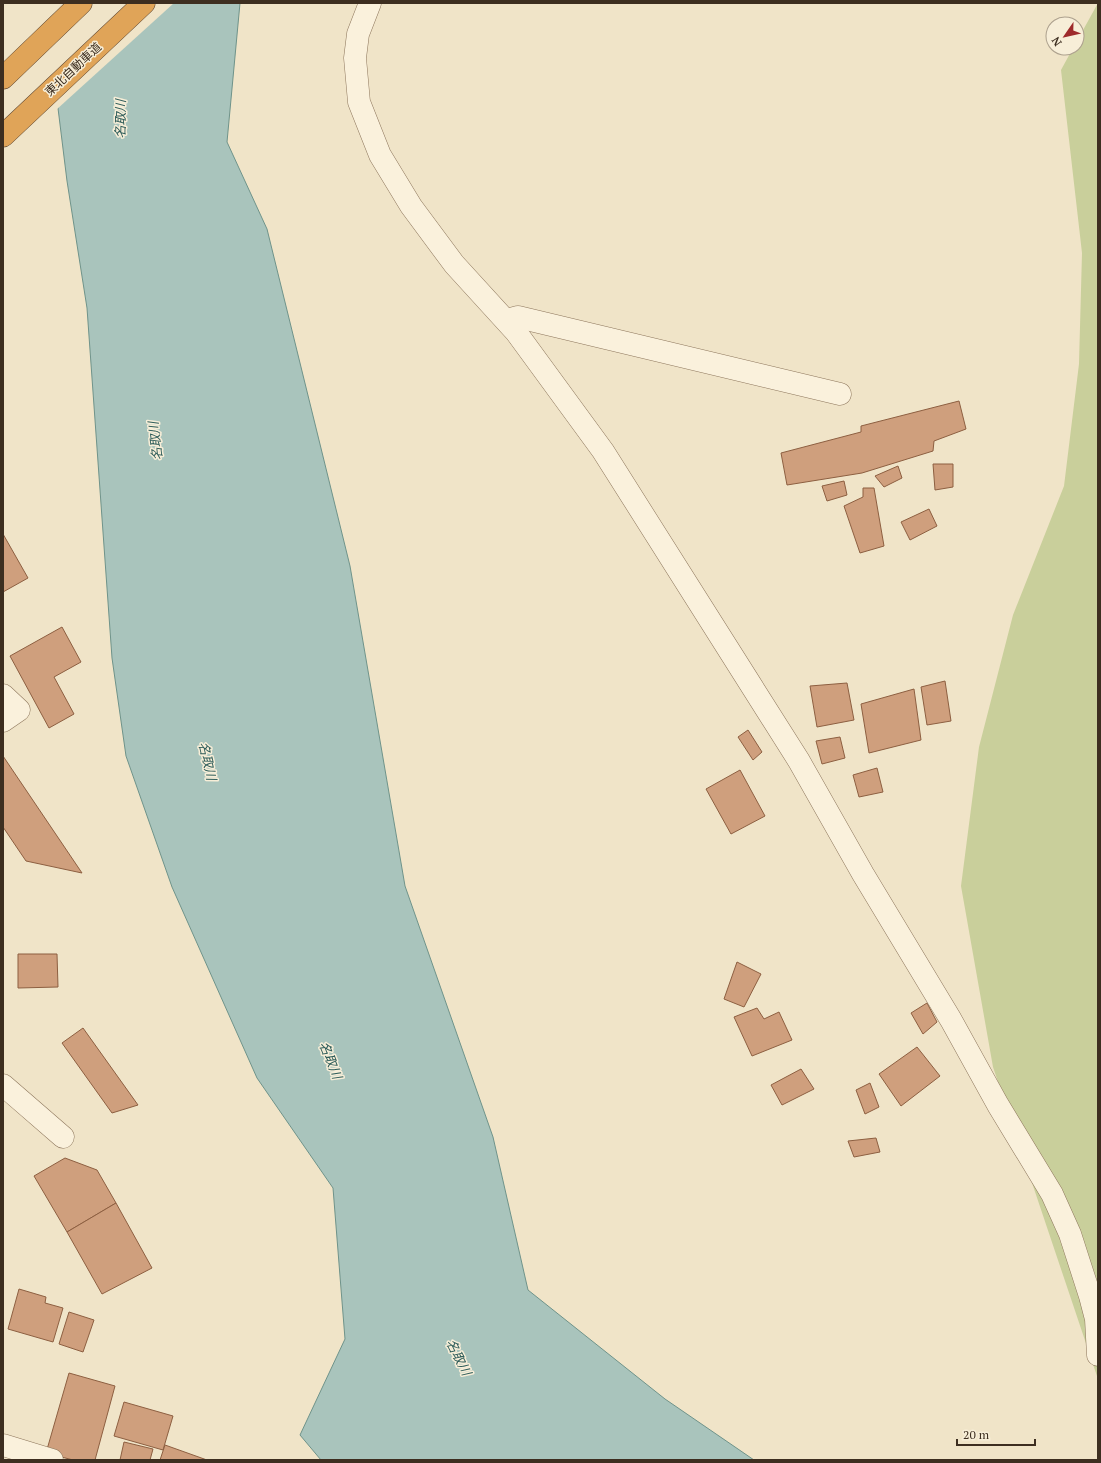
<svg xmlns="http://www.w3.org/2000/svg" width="1101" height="1463" font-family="'PT Serif','Noto Sans JP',serif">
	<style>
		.green { fill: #c9cf9b }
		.water { fill: #a9c4bc; stroke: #6f938a }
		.pier { fill: #f0e4c8 }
		.building { fill: #cf9f7d; stroke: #8d5f41 }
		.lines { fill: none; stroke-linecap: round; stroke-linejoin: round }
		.minor-casing { stroke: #8d765c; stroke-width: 23 }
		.highway-casing { stroke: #5b4430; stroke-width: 23 }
		.minor { stroke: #faf1dc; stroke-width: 22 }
		.highway { stroke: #e0a458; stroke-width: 22 }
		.labels { text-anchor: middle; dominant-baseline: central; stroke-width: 3; stroke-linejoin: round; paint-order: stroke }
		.street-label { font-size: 12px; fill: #3d2e20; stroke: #f7eed8 }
		.water-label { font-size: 13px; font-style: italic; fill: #2f5d5a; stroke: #f7eed8 }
	</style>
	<rect width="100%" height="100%" fill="#f0e4c8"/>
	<!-- green -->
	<path class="green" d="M 1098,3 L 1098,1379 L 993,1067 L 961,886 L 979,747 L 1013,615 L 1064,486 L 1079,364 L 1082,253 L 1061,70 L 1073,48 L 1077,48 L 1077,41 Z"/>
	<!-- water -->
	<path class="water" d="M 45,3 L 240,3 L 227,142 L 267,229 L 350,566 L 405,886 L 493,1137 L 528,1290 L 665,1399 L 754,1460 L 321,1460 L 300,1435 L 345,1339 L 333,1188 L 257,1078 L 172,887 L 126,756 L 112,658 L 87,308 L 67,181 Z"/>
	<!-- pier -->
	<path class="pier" d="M 43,3 L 174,3 L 56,110 Z"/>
	<!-- building -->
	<g class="building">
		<path d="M 959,401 L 966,429 L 934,441 L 933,451 L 862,473 L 787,485 L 781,453 L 861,432 L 861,426 Z"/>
		<path d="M 933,464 L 953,464 L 953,487 L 935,490 Z"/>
		<path d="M 898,466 L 902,478 L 884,487 L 875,476 Z"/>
		<path d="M 844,481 L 847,495 L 827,501 L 822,486 Z"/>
		<path d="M 863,488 L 874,488 L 884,546 L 860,553 L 844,506 L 863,497 Z"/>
		<path d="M 929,509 L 937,526 L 910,540 L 901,522 Z"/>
		<path d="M 3,534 L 28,578 L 3,592 Z"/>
		<path d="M 62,627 L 81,662 L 54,677 L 74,714 L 49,728 L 10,656 Z"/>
		<path d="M 945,681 L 951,721 L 927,725 L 921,687 Z"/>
		<path d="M 847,683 L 854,720 L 817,727 L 810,686 Z"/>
		<path d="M 914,689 L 921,740 L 869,753 L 861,704 Z"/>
		<path d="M 748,730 L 762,752 L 753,760 L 738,737 Z"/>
		<path d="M 840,737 L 845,758 L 822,764 L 816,741 Z"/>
		<path d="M 3,756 L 82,873 L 26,861 L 3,827 Z"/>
		<path d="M 877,768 L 883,792 L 859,797 L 853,775 Z"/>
		<path d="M 740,770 L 765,816 L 731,834 L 706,789 Z"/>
		<path d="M 18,954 L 57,954 L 58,987 L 18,988 Z"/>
		<path d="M 737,962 L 761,974 L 744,1007 L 724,999 Z"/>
		<path d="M 927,1003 L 937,1022 L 923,1034 L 911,1013 Z"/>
		<path d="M 757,1008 L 764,1019 L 779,1012 L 792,1040 L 752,1056 L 734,1017 Z"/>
		<path d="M 83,1028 L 138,1105 L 112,1113 L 62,1043 Z"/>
		<path d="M 917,1047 L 940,1076 L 901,1106 L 879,1074 Z"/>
		<path d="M 801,1069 L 814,1089 L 782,1105 L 771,1085 Z"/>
		<path d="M 870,1083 L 879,1107 L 865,1114 L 856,1090 Z"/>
		<path d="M 876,1138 L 880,1152 L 854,1157 L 848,1141 Z"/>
		<path d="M 65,1158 L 97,1170 L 116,1203 L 67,1232 L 34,1176 Z"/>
		<path d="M 116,1203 L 152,1268 L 102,1294 L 67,1232 Z"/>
		<path d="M 19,1289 L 46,1297 L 45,1303 L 63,1308 L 53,1342 L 8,1329 Z"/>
		<path d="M 69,1312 L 94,1320 L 83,1352 L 59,1344 Z"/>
		<path d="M 69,1373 L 115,1386 L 95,1460 L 73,1460 L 46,1453 Z"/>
		<path d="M 124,1402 L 173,1416 L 163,1450 L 114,1436 Z"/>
		<path d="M 124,1442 L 153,1449 L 150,1460 L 120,1460 Z"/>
		<path d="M 165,1445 L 207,1460 L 160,1460 Z"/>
	</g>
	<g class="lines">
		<!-- minor casing -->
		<g class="minor-casing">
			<g id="minor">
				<path d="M 370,3 L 358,34 L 355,58 L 359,102 L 380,155 L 411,206 L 454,264 L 516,332 L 603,451 L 799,761 L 863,874 L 951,1020 L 998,1105 L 1052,1194 L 1070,1234 L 1090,1296 L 1096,1319 L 1098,1355"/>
				<path d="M 506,320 L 518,317 L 840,394"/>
				<path d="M 3,695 L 19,710 L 3,721"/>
				<path d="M 3,1085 L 63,1137"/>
				<path d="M 3,1445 L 52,1460"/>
			</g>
		</g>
		<!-- highway casing -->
		<g class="highway-casing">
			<g id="highway">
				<path d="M 3,78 L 81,3"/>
				<path d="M 3,136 L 144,3"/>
			</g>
		</g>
		<!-- minor -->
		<use href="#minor" class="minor"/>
		<!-- highway -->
		<use href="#highway" class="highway"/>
	</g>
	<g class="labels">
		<!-- street labels -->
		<g class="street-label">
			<text transform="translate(73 69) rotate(-43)">東北自動車道</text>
		</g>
		<!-- water labels -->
		<g class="water-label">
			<text transform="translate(120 119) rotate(-89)">名取川</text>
			<text transform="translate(155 441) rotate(-97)">名取川</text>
			<text transform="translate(208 761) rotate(77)">名取川</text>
			<text transform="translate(331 1060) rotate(68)">名取川</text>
			<text transform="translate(459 1357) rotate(63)">名取川</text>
		</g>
	</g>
	<!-- border -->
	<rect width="1101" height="1463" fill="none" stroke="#3d2e20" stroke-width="8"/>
	<!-- north arrow -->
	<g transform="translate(1065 36) rotate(236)"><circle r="19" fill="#f7eed8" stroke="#ada18e"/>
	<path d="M0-3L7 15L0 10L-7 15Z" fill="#9e2a2b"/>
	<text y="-6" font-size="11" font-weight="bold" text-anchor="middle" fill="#3d2e20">N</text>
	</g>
	<!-- scale -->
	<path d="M957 1439v6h78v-6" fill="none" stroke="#3d2e20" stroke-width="2"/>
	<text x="963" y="1439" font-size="12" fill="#3d2e20" stroke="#f7eed8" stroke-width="3" paint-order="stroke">20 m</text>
</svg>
